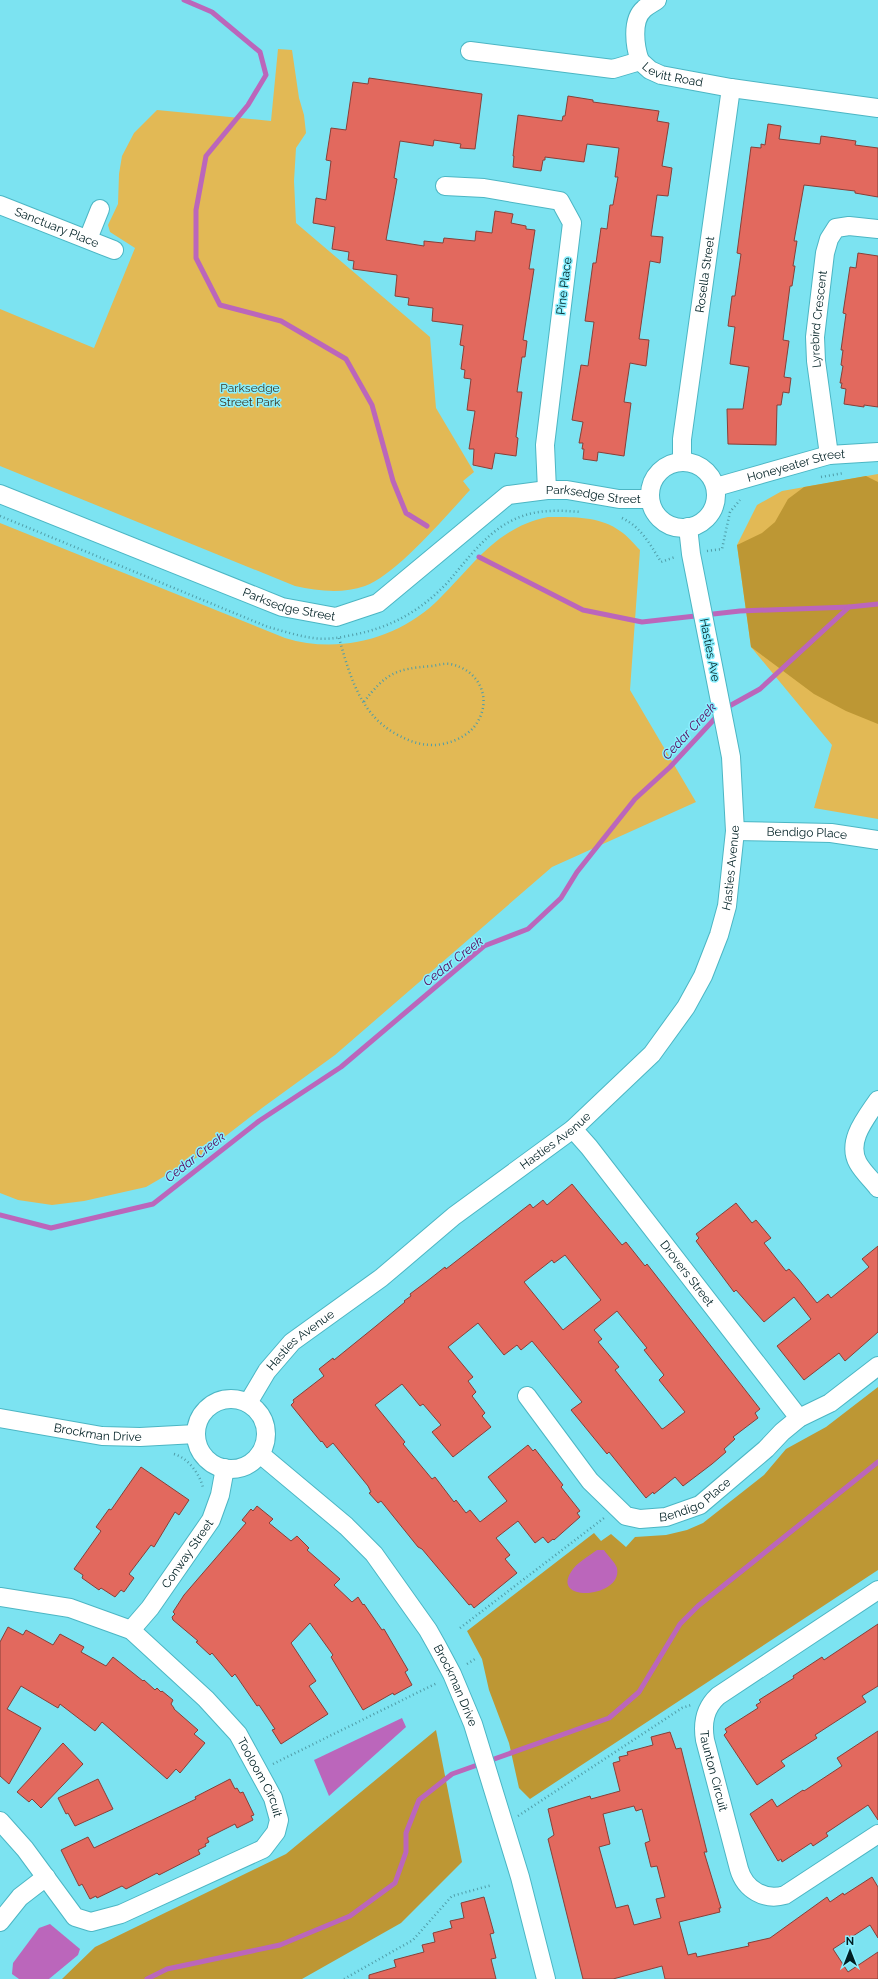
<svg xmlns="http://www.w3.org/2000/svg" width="878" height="1979" font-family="Raleway,sans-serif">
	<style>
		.green { fill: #e2b955 }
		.forest { fill: #bd9734 }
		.water { fill: #b6b }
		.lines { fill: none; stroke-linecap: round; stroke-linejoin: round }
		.stream { stroke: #b6b; stroke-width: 5 }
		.building { fill: #e2695e; stroke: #874039; fill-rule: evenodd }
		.street-casing { stroke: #4cb6c4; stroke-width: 20 }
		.path { stroke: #509da8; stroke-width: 2.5; stroke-dasharray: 1 3; stroke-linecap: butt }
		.street { stroke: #fff; stroke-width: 18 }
		.labels { text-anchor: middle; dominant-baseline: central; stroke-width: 3; stroke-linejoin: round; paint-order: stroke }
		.street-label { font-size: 12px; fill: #002024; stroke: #89f0ff }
		.park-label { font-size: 12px; fill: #403722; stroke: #89f0ff }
		.water-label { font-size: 13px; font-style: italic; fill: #59055a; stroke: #89f0ff }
	</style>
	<rect width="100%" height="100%" fill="#7ce3f1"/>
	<!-- green -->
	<g class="green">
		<path d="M 278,49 L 292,50 L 299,98 L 304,115 L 306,133 L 296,148 L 294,181 L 296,223 L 430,337 L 436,408 L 474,472 L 463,481 L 470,490 C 446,516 396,575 365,586 C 342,594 318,591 295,586 L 0,466 L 0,309 L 94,348 L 135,248 L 110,232 L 108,225 L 118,204 L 119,174 L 122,156 L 134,133 L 157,110 L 271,121 Z"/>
		<path d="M 878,474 L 878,819 L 814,808 L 832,745 L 751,647 L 737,545 L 757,505 L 782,491 Z"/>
		<path d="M 548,517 C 572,517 600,516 620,531 C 628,536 634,544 640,550 L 630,690 L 696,802 L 552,867 L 335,1055 L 262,1108 L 201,1155 L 146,1187 L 84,1201 L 52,1205 L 18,1200 L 0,1193 L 0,523 L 285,638 C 337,654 395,640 435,603 C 472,568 494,528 548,517 Z"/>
	</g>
	<!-- forest -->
	<g class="forest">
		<path d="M 866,476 L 878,482 L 878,724 L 846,711 L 814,694 L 751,647 L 737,545 L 762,533 L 775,522 L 788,499 L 804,487 Z"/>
		<path d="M 878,1387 L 878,1570 L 530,1799 L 519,1788 L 509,1743 L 489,1690 L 482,1659 L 467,1631 L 594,1533 L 601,1541 L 611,1534 L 626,1547 L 635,1537 L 666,1535 L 687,1530 L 703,1523 L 764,1475 L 786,1449 L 826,1427 Z"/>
		<path d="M 436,1730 L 462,1862 L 401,1923 L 302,1979 L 62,1979 L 95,1947 L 286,1854 Z"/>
	</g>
	<!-- water -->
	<g class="water">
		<path d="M 597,1550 L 604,1550 C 607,1555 615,1562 617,1568 C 623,1598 551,1603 571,1572 C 576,1563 589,1556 597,1550 Z"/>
		<path d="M 402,1718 L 406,1727 L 329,1796 L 314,1760 Z"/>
		<path d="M 50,1924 L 80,1949 L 78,1955 L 49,1979 L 19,1979 L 12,1974 L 13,1963 L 39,1928 Z"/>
	</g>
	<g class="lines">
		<!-- stream -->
		<g class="stream">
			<path d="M 184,0 L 212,12 L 260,52 L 266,75 L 248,105 L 206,156 L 196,210 L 196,258 L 220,305 L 281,321 L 346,359 L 372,405 L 393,481 L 406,513 L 427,526"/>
			<path d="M 479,557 L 583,610 L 642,622 L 740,611 L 849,607"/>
			<path d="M 724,709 L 760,689 L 849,607 L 878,604"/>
			<path d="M 0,1215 L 51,1228 L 153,1204 L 259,1121 L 341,1067 L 484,946 L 528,929 L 561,898 L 577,872 L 635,799 L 670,767 L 719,714"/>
			<path d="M 147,1979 L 167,1969 L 280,1945 L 350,1916 L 395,1883 L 406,1852 L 406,1833 L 419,1800 L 452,1774 L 609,1718 L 639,1692 L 680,1624 L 698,1606 L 878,1462"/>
		</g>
	</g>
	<!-- building -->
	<g class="building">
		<path d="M 369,78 L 482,94 L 475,149 L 460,148 L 461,144 L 434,140 L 433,146 L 400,141 L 394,178 L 397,179 L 386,240 L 424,246 L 424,241 L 443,243 L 444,238 L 475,241 L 476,231 L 492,233 L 495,211 L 513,214 L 511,223 L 526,226 L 526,229 L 535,230 L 529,269 L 534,269 L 523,340 L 527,341 L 525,357 L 522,357 L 517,392 L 522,392 L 516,437 L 518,438 L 516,456 L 495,453 L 492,469 L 473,465 L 474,449 L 469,449 L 475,411 L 467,410 L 471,379 L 464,378 L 465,370 L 461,369 L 464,346 L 460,345 L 463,325 L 432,321 L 433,308 L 408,305 L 409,298 L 395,296 L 397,275 L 353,269 L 354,261 L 348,260 L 349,252 L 332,249 L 335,227 L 313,223 L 316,198 L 326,200 L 331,161 L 326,160 L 331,128 L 346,130 L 353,82 L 368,84 Z"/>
		<path d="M 568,96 L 593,100 L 593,102 L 659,111 L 657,121 L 669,123 L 662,166 L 672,168 L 668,196 L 657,195 L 651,236 L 663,237 L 660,263 L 650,261 L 639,339 L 649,340 L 646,366 L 630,363 L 624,402 L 631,403 L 624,456 L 598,452 L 597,461 L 583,459 L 584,449 L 582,449 L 583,443 L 579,443 L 583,422 L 572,420 L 581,365 L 588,366 L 594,322 L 585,321 L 593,263 L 596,263 L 601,228 L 607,229 L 610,205 L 613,205 L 618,177 L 615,177 L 619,148 L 587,144 L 584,162 L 545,157 L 545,160 L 543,160 L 541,171 L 513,167 L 514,156 L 513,156 L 518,115 L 562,121 L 563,116 L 565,116 Z"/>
		<path d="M 768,124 L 781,126 L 779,139 L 820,144 L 821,136 L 856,141 L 855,145 L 878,148 L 878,197 L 855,193 L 855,191 L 804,185 L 794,241 L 797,241 L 793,266 L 795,266 L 792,286 L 790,286 L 783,340 L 789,341 L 784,377 L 791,378 L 789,393 L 783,392 L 781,405 L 777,405 L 776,445 L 728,444 L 727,409 L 743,409 L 749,367 L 730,364 L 735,327 L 728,326 L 732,296 L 735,296 L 741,254 L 737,253 L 751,147 L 761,148 L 761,144 L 765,145 Z"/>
		<path d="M 858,253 L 878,256 L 878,407 L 864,405 L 864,407 L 844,404 L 846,389 L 841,388 L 842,383 L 840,383 L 843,366 L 841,365 L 843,350 L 841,350 L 846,314 L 843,313 L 850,267 L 856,268 Z"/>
		<path d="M 572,1184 L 622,1245 L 626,1242 L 645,1266 L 647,1264 L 760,1409 L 755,1413 L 758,1418 L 733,1437 L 735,1439 L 724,1449 L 726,1452 L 712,1464 L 683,1486 L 675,1477 L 654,1494 L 653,1492 L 646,1498 L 609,1452 L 607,1454 L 571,1410 L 582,1402 L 532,1341 L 521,1350 L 517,1345 L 504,1355 L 478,1323 L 448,1347 L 473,1377 L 468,1381 L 476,1392 L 472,1396 L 485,1413 L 482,1416 L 491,1427 L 453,1457 L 432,1432 L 441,1425 L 423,1404 L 420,1406 L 402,1384 L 375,1405 L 405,1442 L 403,1444 L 432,1479 L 435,1477 L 454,1502 L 456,1500 L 466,1513 L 470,1510 L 480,1522 L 507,1501 L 488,1477 L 528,1445 L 533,1451 L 535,1449 L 563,1485 L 561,1487 L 580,1511 L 577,1513 L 580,1517 L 554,1540 L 553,1539 L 548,1543 L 543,1537 L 535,1543 L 518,1521 L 496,1538 L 510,1555 L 505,1559 L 517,1573 L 474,1608 L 471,1604 L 469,1605 L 422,1549 L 418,1547 L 381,1501 L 378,1503 L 369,1493 L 371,1492 L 368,1486 L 333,1443 L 327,1448 L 322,1441 L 321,1442 L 291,1405 L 294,1402 L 293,1400 L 324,1376 L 319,1369 L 333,1358 L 334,1360 L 376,1326 L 405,1302 L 404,1301 L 411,1296 L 410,1294 L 426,1282 L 445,1267 L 446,1269 L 530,1204 L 533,1208 L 543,1200 L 547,1205 ZM 565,1255 L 601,1300 L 563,1330 L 524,1282 L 552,1260 L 554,1263 ZM 617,1311 L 647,1348 L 644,1350 L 664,1375 L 659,1380 L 685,1412 L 664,1428 L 662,1429 L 615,1370 L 619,1367 L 598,1342 L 602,1339 L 594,1330 Z"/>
		<path d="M 736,1203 L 752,1223 L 756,1220 L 771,1238 L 764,1243 L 786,1271 L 789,1269 L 798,1279 L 817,1303 L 828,1294 L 831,1298 L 869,1267 L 862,1259 L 878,1246 L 878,1332 L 845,1361 L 839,1353 L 804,1380 L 777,1346 L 811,1319 L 794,1297 L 764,1322 L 736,1290 L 734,1292 L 696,1241 L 699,1238 L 696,1234 Z"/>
		<path d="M 141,1467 L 189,1500 L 179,1515 L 175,1512 L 154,1547 L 151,1545 L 129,1574 L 134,1578 L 124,1592 L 121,1590 L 115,1597 L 101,1588 L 99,1590 L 82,1578 L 83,1575 L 74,1569 L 101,1531 L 96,1527 L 109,1509 L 111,1510 Z"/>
		<path d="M 257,1506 L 273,1519 L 269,1523 L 291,1541 L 297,1536 L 309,1548 L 307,1550 L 340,1579 L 334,1585 L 352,1602 L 358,1597 L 363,1605 L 364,1604 L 382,1630 L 384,1629 L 408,1670 L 405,1672 L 412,1685 L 394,1695 L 393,1693 L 363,1710 L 331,1657 L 333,1655 L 310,1623 L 291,1643 L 316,1681 L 309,1686 L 328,1714 L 281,1744 L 272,1730 L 275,1729 L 259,1705 L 257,1706 L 235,1674 L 232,1677 L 212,1653 L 210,1655 L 196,1642 L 198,1641 L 173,1620 L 172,1617 L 175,1614 L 173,1612 L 184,1595 L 246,1523 L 242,1520 L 251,1509 L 253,1511 Z"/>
		<path d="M 878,1624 L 878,1686 L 862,1696 L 866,1702 L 815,1735 L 817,1738 L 781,1761 L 785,1766 L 757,1785 L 724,1735 L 727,1732 L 725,1729 L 758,1708 L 756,1705 L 761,1702 L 759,1700 L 794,1678 L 793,1676 L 822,1657 L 824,1660 Z"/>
		<path d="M 8,1627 L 23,1635 L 26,1630 L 53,1645 L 60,1634 L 84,1647 L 81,1652 L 106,1666 L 113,1657 L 143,1681 L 144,1680 L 155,1690 L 157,1688 L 161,1692 L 162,1691 L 173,1700 L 171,1704 L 174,1708 L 174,1709 L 198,1730 L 194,1734 L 205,1743 L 180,1773 L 176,1769 L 167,1779 L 102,1722 L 95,1731 L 60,1704 L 58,1708 L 21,1686 L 7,1709 L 41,1728 L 9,1784 L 0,1776 L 0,1642 Z"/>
		<path d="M 878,1731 L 878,1820 L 868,1805 L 826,1833 L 828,1836 L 813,1846 L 811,1843 L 782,1862 L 781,1859 L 778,1861 L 750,1814 L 772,1799 L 777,1807 L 803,1790 L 804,1791 L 842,1766 L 837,1758 Z"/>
		<path d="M 670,1732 L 676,1749 L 681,1748 L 707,1852 L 704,1852 L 721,1908 L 719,1908 L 720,1912 L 679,1922 L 688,1955 L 696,1953 L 697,1957 L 749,1946 L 748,1943 L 770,1938 L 827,1897 L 830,1902 L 843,1893 L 844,1895 L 872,1877 L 878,1887 L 878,1938 L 870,1925 L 833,1949 L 848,1972 L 878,1952 L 878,1979 L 665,1979 L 662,1966 L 613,1979 L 583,1979 L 548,1839 L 554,1835 L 548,1809 L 590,1796 L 591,1799 L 620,1791 L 613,1763 L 620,1761 L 619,1757 L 628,1755 L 627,1752 L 653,1745 L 651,1737 ZM 634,1806 L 636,1811 L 642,1809 L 650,1841 L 645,1843 L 651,1867 L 657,1866 L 665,1897 L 656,1899 L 661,1918 L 634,1925 L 628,1905 L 616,1908 L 599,1847 L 610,1844 L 603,1814 Z"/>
		<path d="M 63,1743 L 83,1764 L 41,1808 L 32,1799 L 29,1802 L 17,1792 Z"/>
		<path d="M 98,1779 L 113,1809 L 75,1826 L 68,1813 L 66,1814 L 58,1798 Z"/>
		<path d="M 230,1779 L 235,1789 L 237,1788 L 240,1793 L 243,1792 L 254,1815 L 251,1816 L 253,1820 L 237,1828 L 235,1824 L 207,1838 L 209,1842 L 205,1844 L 206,1846 L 198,1850 L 200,1854 L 159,1875 L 157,1873 L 126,1889 L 122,1886 L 97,1898 L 96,1896 L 90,1899 L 82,1884 L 79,1886 L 61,1850 L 88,1837 L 94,1848 L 196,1799 L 195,1797 Z"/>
		<path d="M 484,1897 L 494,1933 L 490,1934 L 496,1958 L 491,1959 L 496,1979 L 369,1979 L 369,1975 L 396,1967 L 394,1960 L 424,1952 L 422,1945 L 435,1942 L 433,1933 L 452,1928 L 450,1921 L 464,1918 L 461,1903 Z"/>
	</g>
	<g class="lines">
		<!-- street casing -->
		<g class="street-casing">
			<g id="street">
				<path id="s1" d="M 470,51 L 613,69 L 640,61 L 650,70 L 661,75 L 731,88 L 878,108"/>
				<path d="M 640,61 C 635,47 631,20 644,9 C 648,5 653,3 657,0"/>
				<path d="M 445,186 L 484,188 L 560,201 L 572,223 L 545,445 L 547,490"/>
				<path id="s2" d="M 0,205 L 114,250"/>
				<path d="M 88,239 L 100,209"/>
				<path id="s3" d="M 829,455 L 816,361 L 815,337 L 825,253 L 829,239 L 836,228 L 849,226 L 878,229"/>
				<path id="s4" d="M 682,461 L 682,439 L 731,88"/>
				<circle cx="683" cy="495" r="33"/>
				<path id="s5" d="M 716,487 L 829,455 L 878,452"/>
				<path id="s6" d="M 0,494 L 282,607 L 336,617 L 378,603 L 508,495 L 547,490 L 567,490 L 619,499 L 650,499"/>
				<path id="s7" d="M 735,831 L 831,833 L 878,840"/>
				<path d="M 878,1100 C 866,1118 846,1141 858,1163 C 863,1172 872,1180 878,1188"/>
				<path id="s8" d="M 573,1129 L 589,1147 L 799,1418"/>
				<path id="s9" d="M 527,1396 L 590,1481 L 626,1516 L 640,1519 L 666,1517 L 700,1505 L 766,1449 L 782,1432 L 799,1418 L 830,1403 L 878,1366"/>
				<circle cx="231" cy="1434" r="35"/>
				<path id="s10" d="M 248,1403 L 267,1371 L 292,1342 L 381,1278 L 454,1216 L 573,1129 L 652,1054 L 686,1007 L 703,976 L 719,935 L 727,906 L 735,831 L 731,757 L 691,554 L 688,527"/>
				<path id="s11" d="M 0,1418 L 102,1436 L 140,1437 L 196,1434"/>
				<path id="s12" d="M 260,1454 L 346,1526 L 374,1554 L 428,1630 L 437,1646 L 452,1674 L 473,1724 L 520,1877 L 546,1979"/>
				<path id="s13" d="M 878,1590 L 718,1696 C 705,1708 702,1722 705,1740 L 739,1869 C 745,1890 765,1901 785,1895 L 878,1834"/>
				<path id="s14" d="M 0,1597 L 70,1608 L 131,1630 L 206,1699 L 238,1734 L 273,1798 L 279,1820 L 276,1832 L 263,1849 L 121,1914 L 91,1922 L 75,1917 L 25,1849 L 0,1821"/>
				<path id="s15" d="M 131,1630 L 150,1608 L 211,1520 L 220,1495 L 225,1468"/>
				<path d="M 0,1922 L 20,1897 L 46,1877"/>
			</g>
		</g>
		<!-- path -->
		<g class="path">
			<path d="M 821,477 L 844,473"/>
			<path d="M 0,516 L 268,627 C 283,631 298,636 313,638 C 326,640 338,638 352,635 C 390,628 421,611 448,582 C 466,561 485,534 511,521 C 534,509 556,510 581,512"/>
			<path d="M 622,518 C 641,527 650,544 661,562 L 675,557"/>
			<path d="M 707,551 L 722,549 L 730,512 L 740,500"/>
			<path d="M 339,638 C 350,676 360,714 396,734 C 409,741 419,745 433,745 C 447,745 465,738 474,727 C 494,702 481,670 450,664 C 445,663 438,665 432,666 C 395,669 386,673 363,703"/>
			<path d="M 174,1454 C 188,1458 200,1474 203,1488"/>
			<path d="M 460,1628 L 604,1518"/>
			<path d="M 467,1664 L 475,1659"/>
			<path d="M 273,1764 L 437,1683"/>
			<path d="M 518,1816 L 682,1708 L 691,1705"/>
			<path d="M 344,1979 L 413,1940 L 452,1896 L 492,1885"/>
		</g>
		<!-- street -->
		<use href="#street" class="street"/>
	</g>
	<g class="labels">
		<!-- street labels -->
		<g class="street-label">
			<text stroke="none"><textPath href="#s1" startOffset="209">Levitt Road</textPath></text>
			<text stroke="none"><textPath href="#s2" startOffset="61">Sanctuary Place</textPath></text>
			<text stroke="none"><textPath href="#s4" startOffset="188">Rosella Street</textPath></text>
			<text transform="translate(564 286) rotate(-83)">Pine Place</text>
			<text stroke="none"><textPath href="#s3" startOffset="137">Lyrebird Crescent</textPath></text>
			<text stroke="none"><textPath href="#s5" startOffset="83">Honeyeater Street</textPath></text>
			<text stroke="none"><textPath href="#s6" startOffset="658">Parksedge Street</textPath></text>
			<text stroke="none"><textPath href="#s6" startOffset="310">Parksedge Street</textPath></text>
			<text transform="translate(710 650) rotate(79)">Hasties Ave</text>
			<text stroke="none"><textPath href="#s7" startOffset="72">Bendigo Place</textPath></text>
			<text stroke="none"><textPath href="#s10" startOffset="743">Hasties Avenue</textPath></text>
			<text stroke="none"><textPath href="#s10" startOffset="407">Hasties Avenue</textPath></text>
			<text stroke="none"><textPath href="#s8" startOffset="184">Drovers Street</textPath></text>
			<text stroke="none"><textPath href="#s10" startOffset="83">Hasties Avenue</textPath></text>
			<text stroke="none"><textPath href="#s11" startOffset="99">Brockman Drive</textPath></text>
			<text stroke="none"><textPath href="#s9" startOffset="230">Bendigo Place</textPath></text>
			<text stroke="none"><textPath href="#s15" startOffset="95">Conway Street</textPath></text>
			<text stroke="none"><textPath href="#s12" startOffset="307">Brockman Drive</textPath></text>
			<text stroke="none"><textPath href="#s13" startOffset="272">Taunton Circuit</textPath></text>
			<text stroke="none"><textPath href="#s14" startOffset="334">Tooloom Circuit</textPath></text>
		</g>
		<!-- park labels -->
		<g class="park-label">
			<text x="250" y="388">Parksedge<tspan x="250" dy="14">Street Park</tspan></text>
		</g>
		<!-- water labels -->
		<g class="water-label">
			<text transform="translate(689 731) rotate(-47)">Cedar Creek</text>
			<text transform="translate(453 961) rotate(-38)">Cedar Creek</text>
			<text transform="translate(195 1157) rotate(-38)">Cedar Creek</text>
		</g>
	</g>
	<!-- north arrow -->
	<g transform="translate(850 1951)" stroke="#89f0ff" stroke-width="3" paint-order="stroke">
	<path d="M0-3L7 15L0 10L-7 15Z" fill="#002024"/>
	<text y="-6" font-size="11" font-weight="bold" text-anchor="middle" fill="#002024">N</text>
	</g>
</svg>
